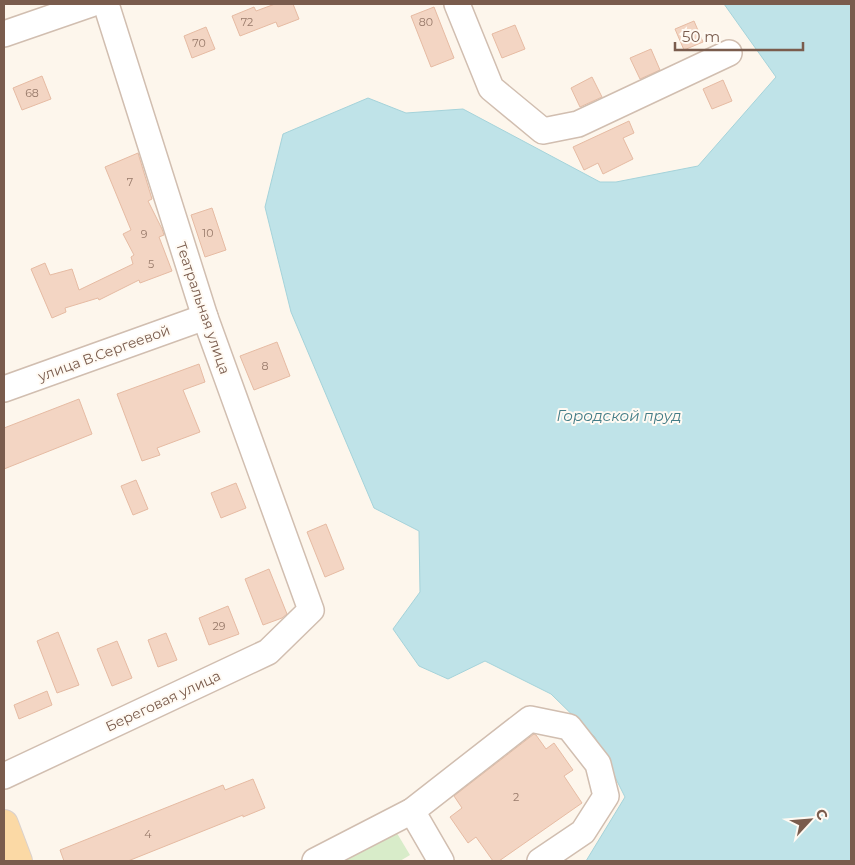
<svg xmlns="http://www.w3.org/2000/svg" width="855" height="865" font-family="Montserrat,sans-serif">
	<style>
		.green { fill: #d8ecc9 }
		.water { fill: #bfe3e8; stroke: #a5d3da }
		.building { fill: #f3d5c3; stroke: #e6bba3 }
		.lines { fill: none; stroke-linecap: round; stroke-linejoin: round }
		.minor-casing { stroke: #d1beb0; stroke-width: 28 }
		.major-casing { stroke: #dad1cd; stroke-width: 30 }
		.minor { stroke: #fff; stroke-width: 25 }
		.major { stroke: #fbd9a5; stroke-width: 28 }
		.labels { text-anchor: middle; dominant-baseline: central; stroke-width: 4; stroke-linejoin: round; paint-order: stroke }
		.number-label { font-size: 11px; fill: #987a6a }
		.street-label { font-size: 14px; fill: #7a5c4d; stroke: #fffaf3 }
		.water-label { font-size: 15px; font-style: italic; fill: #437c86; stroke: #fffaf3 }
	</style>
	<rect width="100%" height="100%" fill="#fdf6ec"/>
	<!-- green -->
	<path class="green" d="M 395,830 L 410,855 L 400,861 L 331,861 Z"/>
	<!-- water -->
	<path class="water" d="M 724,4 L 851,4 L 851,861 L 586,861 L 625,797 L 595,737 L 551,694 L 485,661 L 448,679 L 419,666 L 393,629 L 420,592 L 419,531 L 374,508 L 291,312 L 265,207 L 283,134 L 368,98 L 406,113 L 463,109 L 600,182 L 616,182 L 698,166 L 776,77 Z"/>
	<!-- building -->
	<g class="building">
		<path d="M 275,4 L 293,4 L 299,19 L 278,27 L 276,22 L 240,36 L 232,16 L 254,7 L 256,11 Z"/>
		<path d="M 434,7 L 454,58 L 431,67 L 411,16 Z"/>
		<path d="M 694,21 L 703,42 L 684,50 L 675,29 Z"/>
		<path d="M 515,25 L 525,49 L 502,58 L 492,34 Z"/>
		<path d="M 206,27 L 215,49 L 192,58 L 184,36 Z"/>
		<path d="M 651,49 L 660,70 L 640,79 L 630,58 Z"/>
		<path d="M 42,76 L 51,99 L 22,110 L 13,88 Z"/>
		<path d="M 592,77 L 602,97 L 580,107 L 571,88 Z"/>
		<path d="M 723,80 L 732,101 L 712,109 L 703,89 Z"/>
		<path d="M 629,121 L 634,133 L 623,138 L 633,159 L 603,174 L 598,163 L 584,170 L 573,147 Z"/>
		<path d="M 138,153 L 152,199 L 148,201 L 162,229 L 164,235 L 159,237 L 172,271 L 140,283 L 139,280 L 99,300 L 98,298 L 65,308 L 66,312 L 52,318 L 31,269 L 45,263 L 50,275 L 72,269 L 79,290 L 133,264 L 131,257 L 134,255 L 123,234 L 131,230 L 105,167 Z"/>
		<path d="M 212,208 L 226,250 L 205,257 L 191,215 Z"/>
		<path d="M 277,342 L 290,376 L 254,390 L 240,356 Z"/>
		<path d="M 199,364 L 205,382 L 183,390 L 200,432 L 157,448 L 160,455 L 142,461 L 117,394 Z"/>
		<path d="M 79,399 L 92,434 L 4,469 L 4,428 Z"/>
		<path d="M 136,480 L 148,509 L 133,515 L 121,486 Z"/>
		<path d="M 236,483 L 246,508 L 221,518 L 211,493 Z"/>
		<path d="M 326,524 L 344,569 L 325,577 L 307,532 Z"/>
		<path d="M 269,569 L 287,614 L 282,618 L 263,625 L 245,579 Z"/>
		<path d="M 228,606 L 239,634 L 209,645 L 199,618 Z"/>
		<path d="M 58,632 L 79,685 L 57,693 L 37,641 Z"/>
		<path d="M 166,633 L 177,660 L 158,667 L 148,640 Z"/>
		<path d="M 117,641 L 132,678 L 112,686 L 97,649 Z"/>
		<path d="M 47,691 L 52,705 L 19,719 L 14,705 Z"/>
		<path d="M 534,734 L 536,735 L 546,749 L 554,743 L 573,770 L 564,776 L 582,803 L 499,861 L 493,861 L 476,837 L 468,843 L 450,817 L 462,808 L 454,796 Z"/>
		<path d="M 253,779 L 265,808 L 243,817 L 243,815 L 128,861 L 64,861 L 60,850 L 223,785 L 225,790 Z"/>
	</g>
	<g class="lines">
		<!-- minor casing -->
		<g class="minor-casing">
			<g id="minor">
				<path d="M 457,4 L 491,88 L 543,131 L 578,124 L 729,53"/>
				<path d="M 4,34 L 91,4"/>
				<path d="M 4,389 L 205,317"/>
				<path d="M 4,776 L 268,652 L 311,610 L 205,317 L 106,4"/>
				<path d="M 412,811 L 441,861"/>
				<path d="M 315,861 L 412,811 L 530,719 L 569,727 L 598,764 L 606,796 L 583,832 L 540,861"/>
			</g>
		</g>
		<!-- major casing -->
		<g class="major-casing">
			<path id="major" d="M 4,824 L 18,861"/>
		</g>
		<!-- minor -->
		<use href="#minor" class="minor"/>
		<!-- major -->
		<use href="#major" class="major"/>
	</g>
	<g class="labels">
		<!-- number labels -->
		<g class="number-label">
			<text x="247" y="22">72</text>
			<text x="426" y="22">80</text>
			<text x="199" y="43">70</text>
			<text x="32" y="93">68</text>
			<text x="130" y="182">7</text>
			<text x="208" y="233">10</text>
			<text x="144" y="234">9</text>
			<text x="151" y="264">5</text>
			<text x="265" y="366">8</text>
			<text x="219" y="626">29</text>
			<text x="516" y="797">2</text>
			<text x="148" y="834">4</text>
		</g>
		<!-- street labels -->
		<g class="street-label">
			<text transform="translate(203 308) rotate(71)">Театральная улица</text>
			<text transform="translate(104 353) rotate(-20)">улица В.Сергеевой</text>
			<text transform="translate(163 701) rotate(-25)">Береговая улица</text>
		</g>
		<!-- water labels -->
		<g class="water-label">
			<text x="619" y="415">Городской пруд</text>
		</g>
	</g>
	<!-- border -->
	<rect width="855" height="865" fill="none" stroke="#7a5c4d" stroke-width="10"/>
	<!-- north arrow -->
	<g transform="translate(810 820) rotate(64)" stroke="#fffaf3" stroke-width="4" paint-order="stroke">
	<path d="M0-4L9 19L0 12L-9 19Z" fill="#7a5c4d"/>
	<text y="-8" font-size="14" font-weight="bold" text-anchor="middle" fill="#7a5c4d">С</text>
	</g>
	<!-- scale -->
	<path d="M675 42v8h128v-8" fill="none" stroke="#7a5c4d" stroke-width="2.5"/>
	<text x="682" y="42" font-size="15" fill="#7a5c4d" stroke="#fffaf3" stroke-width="4" paint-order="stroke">50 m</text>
</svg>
